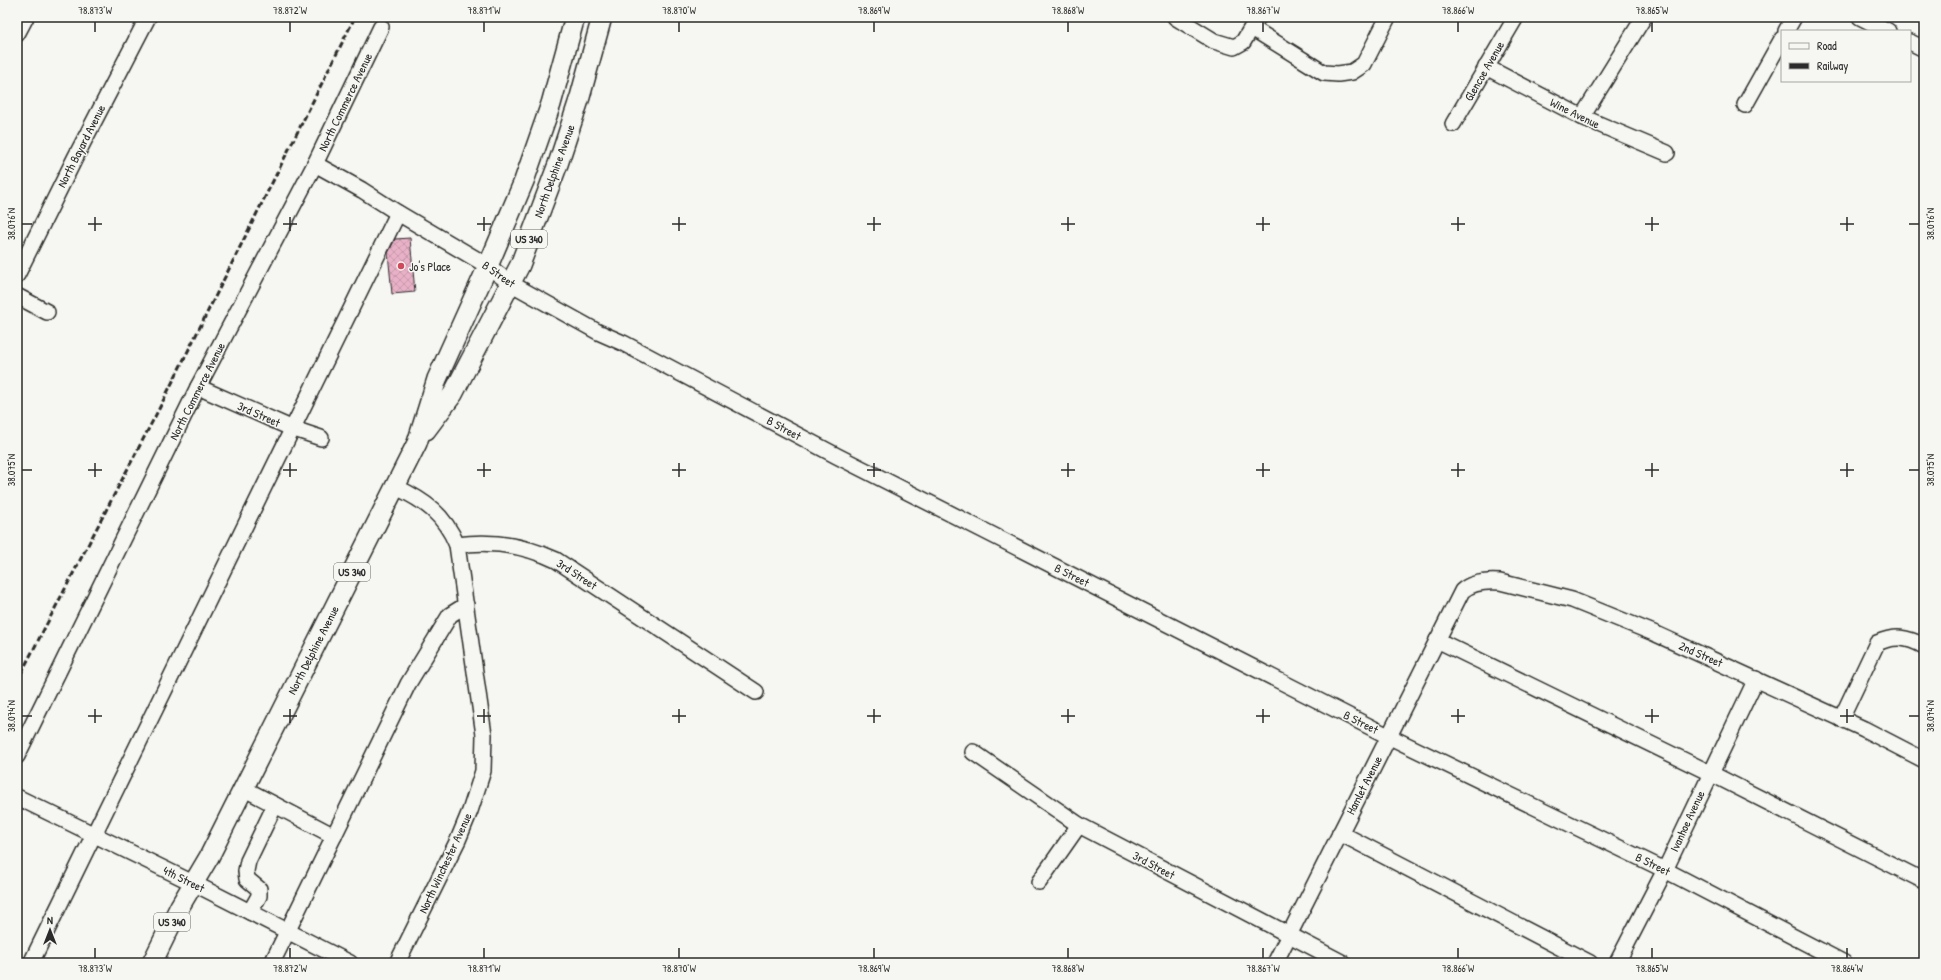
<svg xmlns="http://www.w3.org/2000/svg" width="1941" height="980" font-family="'Patrick Hand',sans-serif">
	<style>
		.building { fill: url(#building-cross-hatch); stroke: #2b2b2b }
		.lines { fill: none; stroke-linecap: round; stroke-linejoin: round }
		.minor-casing { stroke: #2b2b2b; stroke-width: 18 }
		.major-casing { stroke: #2b2b2b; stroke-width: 22 }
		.minor { stroke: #f6f6f2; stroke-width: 15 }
		.major { stroke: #f6f6f2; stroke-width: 19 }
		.rail { stroke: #2b2b2b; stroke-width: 3; stroke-dasharray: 6 3; stroke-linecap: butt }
		.ticks { fill: none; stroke: #2b2b2b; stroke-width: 1.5 }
		.poi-dot { fill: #d1495b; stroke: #f6f6f2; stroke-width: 1.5 }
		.labels { text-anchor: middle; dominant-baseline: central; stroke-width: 3; stroke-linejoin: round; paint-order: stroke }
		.shield { fill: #f6f6f2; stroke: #686867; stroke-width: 1 }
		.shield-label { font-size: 11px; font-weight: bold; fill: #2b2b2b }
		.street-label { font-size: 12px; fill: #2b2b2b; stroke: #f6f6f2 }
		.poi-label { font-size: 12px; fill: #2b2b2b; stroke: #f6f6f2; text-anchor: start }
		.neatline { fill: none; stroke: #2b2b2b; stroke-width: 1.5 }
		.ticks-label { font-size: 10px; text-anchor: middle; fill: #2b2b2b }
	</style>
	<defs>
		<pattern id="building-cross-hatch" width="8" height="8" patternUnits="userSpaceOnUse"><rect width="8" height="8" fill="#e9b1c7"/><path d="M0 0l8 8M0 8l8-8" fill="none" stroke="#c898ab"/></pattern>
	</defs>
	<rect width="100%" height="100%" fill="#f6f6f2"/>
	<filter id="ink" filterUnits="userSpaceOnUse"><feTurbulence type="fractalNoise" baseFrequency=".025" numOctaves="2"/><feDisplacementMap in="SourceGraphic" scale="8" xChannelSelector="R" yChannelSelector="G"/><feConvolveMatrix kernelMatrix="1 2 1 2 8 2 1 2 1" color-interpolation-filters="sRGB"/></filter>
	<g filter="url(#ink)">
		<!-- building -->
		<path class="building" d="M 410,238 L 415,292 L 392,294 L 388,253 L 395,239 Z"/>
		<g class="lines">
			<!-- minor casing -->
			<g class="minor-casing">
				<g id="minor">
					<path d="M 1175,17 L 1214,41 L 1234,47 L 1243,42 L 1258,17"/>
					<path d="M 1860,17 L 1888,31"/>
					<path d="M 1252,28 L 1324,73 L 1338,74 L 1352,72 L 1364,64 L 1388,17"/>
					<path d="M 1786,31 L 1794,17"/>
					<path d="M 17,34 L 26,17"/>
					<path d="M 1910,42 L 1924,49"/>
					<path d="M 1486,67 L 1582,117 L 1667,153"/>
					<path d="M 1745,105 L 1782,39"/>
					<path d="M 1582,117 L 1644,17"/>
					<path d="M 1453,124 L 1516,17"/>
					<path d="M 315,164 L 362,190 L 398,213 L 488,266 L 510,283 L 598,332 L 623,343 L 837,456 L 1388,736 L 1665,870 L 1844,963"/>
					<path d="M 17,275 L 75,158 L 148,17"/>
					<path d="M 17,296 L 47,312"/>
					<path d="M 198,387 L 291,428 L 321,438"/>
					<path d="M 396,487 C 425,501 444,514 457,545 L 484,735 L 483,771 L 470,811 L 458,840 L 397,963"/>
					<path d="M 457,545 C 492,540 524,545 556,560 L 756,692"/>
					<path d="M 1437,640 L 1710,773 L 1924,881"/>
					<path d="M 1841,719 L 1877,643 C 1895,635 1907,637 1924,646"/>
					<path d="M 973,752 L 1079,825 L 1343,963"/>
					<path d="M 17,756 L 198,387 L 315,164 L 381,27"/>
					<path d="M 243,788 L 334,836"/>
					<path d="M 17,797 L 193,883 L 350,963"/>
					<path d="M 1340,833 L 1590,963"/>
					<path d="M 1039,882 L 1079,825"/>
					<path d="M 250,912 L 259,896 L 259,889 L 247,879 L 246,871 L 248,861 L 275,805"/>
					<path d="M 31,963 L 398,213"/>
					<path d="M 272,963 L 408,684 L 450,615 L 466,605"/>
					<path d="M 1275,963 L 1462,591 C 1472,582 1486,581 1500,582 L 1572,600 L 1656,634 L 1864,729 L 1924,760"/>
					<path d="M 1617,963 L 1665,870 L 1756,679"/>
				</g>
			</g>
			<!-- major casing -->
			<g class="major-casing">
				<g id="major">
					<path d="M 426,430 L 453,394 L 520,265 L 558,164 L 580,97 L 602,17"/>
					<path d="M 152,963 L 180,906 L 209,857 L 417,443 L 437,379 L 488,266 L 524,181 L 551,104 L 575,17"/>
				</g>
			</g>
			<!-- minor -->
			<use href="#minor" class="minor"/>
			<!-- major -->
			<use href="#major" class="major"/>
			<!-- rail -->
			<path class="rail" d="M 17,681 L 161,405 L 355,17"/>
		</g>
	</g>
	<!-- ticks -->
	<path class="ticks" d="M 95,22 L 95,32M 290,22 L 290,32M 484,22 L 484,32M 679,22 L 679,32M 874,22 L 874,32M 1068,22 L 1068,32M 1263,22 L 1263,32M 1458,22 L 1458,32M 1652,22 L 1652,32M 95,217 L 95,231M 290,217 L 290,231M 484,217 L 484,231M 679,217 L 679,231M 874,217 L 874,231M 1068,217 L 1068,231M 1263,217 L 1263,231M 1458,217 L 1458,231M 1652,217 L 1652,231M 1847,217 L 1847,231M 22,224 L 32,224M 88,224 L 102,224M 283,224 L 297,224M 477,224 L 491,224M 672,224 L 686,224M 867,224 L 881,224M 1061,224 L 1075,224M 1256,224 L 1270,224M 1451,224 L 1465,224M 1645,224 L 1659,224M 1840,224 L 1854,224M 1909,224 L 1919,224M 95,463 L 95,477M 290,463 L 290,477M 484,463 L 484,477M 679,463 L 679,477M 874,463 L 874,477M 1068,463 L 1068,477M 1263,463 L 1263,477M 1458,463 L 1458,477M 1652,463 L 1652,477M 1847,463 L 1847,477M 22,470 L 32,470M 88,470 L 102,470M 283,470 L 297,470M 477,470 L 491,470M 672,470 L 686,470M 867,470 L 881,470M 1061,470 L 1075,470M 1256,470 L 1270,470M 1451,470 L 1465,470M 1645,470 L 1659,470M 1840,470 L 1854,470M 1909,470 L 1919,470M 95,709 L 95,723M 290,709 L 290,723M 484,709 L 484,723M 679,709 L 679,723M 874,709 L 874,723M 1068,709 L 1068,723M 1263,709 L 1263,723M 1458,709 L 1458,723M 1652,709 L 1652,723M 1847,709 L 1847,723M 22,716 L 32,716M 88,716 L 102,716M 283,716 L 297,716M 477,716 L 491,716M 672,716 L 686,716M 867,716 L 881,716M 1061,716 L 1075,716M 1256,716 L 1270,716M 1451,716 L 1465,716M 1645,716 L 1659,716M 1840,716 L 1854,716M 1909,716 L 1919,716M 95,948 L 95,958M 290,948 L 290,958M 484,948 L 484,958M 679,948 L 679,958M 874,948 L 874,958M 1068,948 L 1068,958M 1263,948 L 1263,958M 1458,948 L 1458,958M 1652,948 L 1652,958M 1847,948 L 1847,958"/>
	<!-- markers -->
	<circle class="poi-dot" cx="401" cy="266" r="4"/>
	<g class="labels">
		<!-- shield labels -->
		<g class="shield">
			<rect x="511" y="230" width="36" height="18" rx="3"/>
			<rect x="334" y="563" width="36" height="18" rx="3"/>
			<rect x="154" y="913" width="36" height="18" rx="3"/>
		</g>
		<g class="shield-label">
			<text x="529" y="239">US 340</text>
			<text x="352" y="572">US 340</text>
			<text x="172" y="922">US 340</text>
		</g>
		<!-- street labels -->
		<g class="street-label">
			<text transform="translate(1484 71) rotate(-60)">Glencoe Avenue</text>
			<text transform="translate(345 102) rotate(-64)">North Commerce Avenue</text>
			<text transform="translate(1575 113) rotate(26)">Wine Avenue</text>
			<text transform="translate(81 146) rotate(-63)">North Bayard Avenue</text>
			<text transform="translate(554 171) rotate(-70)">North Delphine Avenue</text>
			<text transform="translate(499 274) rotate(35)">B Street</text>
			<text transform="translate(197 391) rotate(-63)">North Commerce Avenue</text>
			<text transform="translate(259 414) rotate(24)">3rd Street</text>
			<text transform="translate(784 428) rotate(28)">B Street</text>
			<text transform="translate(577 574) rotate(33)">3rd Street</text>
			<text transform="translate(1072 575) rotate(27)">B Street</text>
			<text transform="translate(313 650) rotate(-63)">North Delphine Avenue</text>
			<text transform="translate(1701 654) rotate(24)">2nd Street</text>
			<text transform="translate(1361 722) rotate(27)">B Street</text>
			<text transform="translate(1364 785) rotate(-63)">Hamlet Avenue</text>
			<text transform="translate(1687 821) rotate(-65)">Ivanhoe Avenue</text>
			<text transform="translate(445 863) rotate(-65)">North Winchester Avenue</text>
			<text transform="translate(1653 864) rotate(26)">B Street</text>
			<text transform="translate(1154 865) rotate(28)">3rd Street</text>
			<text transform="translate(184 879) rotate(26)">4th Street</text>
		</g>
		<!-- poi labels -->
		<g class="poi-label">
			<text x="409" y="266">Jo's Place</text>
		</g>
	</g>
	<!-- margin -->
	<rect width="1941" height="980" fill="none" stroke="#f6f6f2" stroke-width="44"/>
	<!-- legend -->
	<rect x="1781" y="30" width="130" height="52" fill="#f6f6f2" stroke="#a5a5a2"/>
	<rect x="1789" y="43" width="20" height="6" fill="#f6f6f2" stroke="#a5a5a2"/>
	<text x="1817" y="50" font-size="12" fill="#2b2b2b">Road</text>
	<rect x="1789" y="63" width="20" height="6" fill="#2b2b2b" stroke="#a5a5a2"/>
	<text x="1817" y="70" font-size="12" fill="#2b2b2b">Railway</text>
	<!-- north arrow -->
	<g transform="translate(50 930)" stroke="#f6f6f2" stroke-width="3" paint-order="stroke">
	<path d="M0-3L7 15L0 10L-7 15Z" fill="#2b2b2b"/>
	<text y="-6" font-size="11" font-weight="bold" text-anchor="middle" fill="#2b2b2b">N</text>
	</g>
	<rect x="22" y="22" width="1897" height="936" class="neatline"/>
	<g class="ticks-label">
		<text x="95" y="14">78.873°W</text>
		<text x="290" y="14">78.872°W</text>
		<text x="484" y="14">78.871°W</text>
		<text x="679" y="14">78.870°W</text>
		<text x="874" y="14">78.869°W</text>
		<text x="1068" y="14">78.868°W</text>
		<text x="1263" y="14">78.867°W</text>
		<text x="1458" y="14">78.866°W</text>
		<text x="1652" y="14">78.865°W</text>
		<text transform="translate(11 224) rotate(-90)" y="4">38.076°N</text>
		<text transform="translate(1930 224) rotate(-90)" y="4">38.076°N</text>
		<text transform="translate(11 470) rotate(-90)" y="4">38.075°N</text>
		<text transform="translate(1930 470) rotate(-90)" y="4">38.075°N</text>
		<text transform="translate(11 716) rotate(-90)" y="4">38.074°N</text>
		<text transform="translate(1930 716) rotate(-90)" y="4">38.074°N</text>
		<text x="95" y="972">78.873°W</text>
		<text x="290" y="972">78.872°W</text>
		<text x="484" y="972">78.871°W</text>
		<text x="679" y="972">78.870°W</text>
		<text x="874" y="972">78.869°W</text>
		<text x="1068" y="972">78.868°W</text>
		<text x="1263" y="972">78.867°W</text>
		<text x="1458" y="972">78.866°W</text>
		<text x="1652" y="972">78.865°W</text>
		<text x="1847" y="972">78.864°W</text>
	</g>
</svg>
